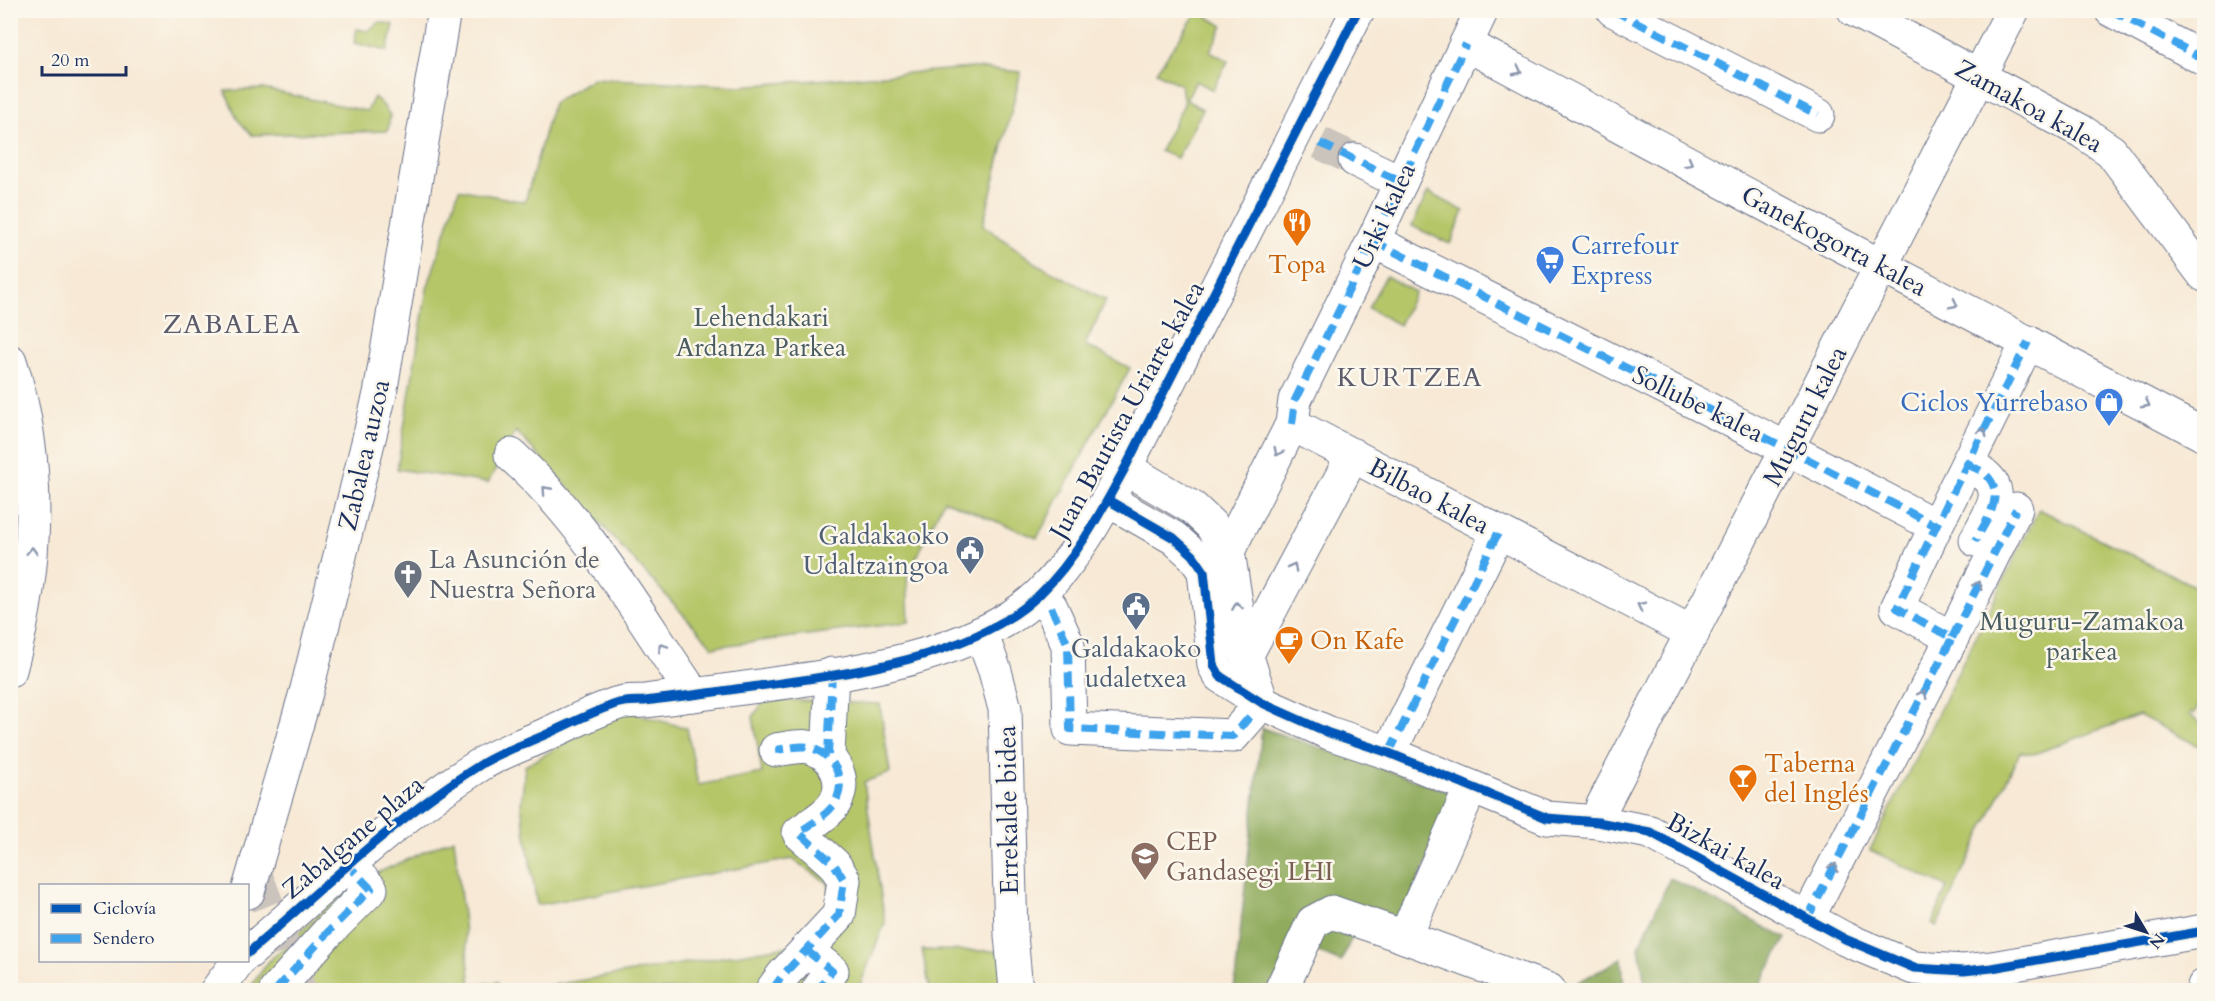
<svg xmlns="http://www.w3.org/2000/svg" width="2215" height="1001" font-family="Cardo,serif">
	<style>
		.green { fill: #b5c669; stroke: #687a64; stroke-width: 1.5 }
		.forest { fill: #90ab5d; stroke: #566d5e; stroke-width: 1.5 }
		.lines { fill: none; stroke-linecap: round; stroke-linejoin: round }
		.minor-tunnel { stroke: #cbc4bd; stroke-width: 33; stroke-dasharray: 33 16; stroke-linecap: butt }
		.minor-casing { stroke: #687088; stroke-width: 35 }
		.minor { stroke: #fff; stroke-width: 33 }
		.quiet { stroke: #3da3ed; stroke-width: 8; stroke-dasharray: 15 8; stroke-linecap: butt }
		.cycleway-casing { stroke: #fbf7ec; stroke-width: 13 }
		.cycleway { stroke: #0057b8; stroke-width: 9 }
		.oneway { stroke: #8d97ae }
		.labels { text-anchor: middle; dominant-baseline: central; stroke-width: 5; stroke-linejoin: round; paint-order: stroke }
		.street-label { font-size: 26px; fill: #1b2f5e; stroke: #fbf7ec }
		.shop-label { font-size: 26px; fill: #366cbe; stroke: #fbf7ec; text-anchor: start }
		.food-label { font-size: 26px; fill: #c56008; stroke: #fbf7ec; text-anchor: start }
		.park-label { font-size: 26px; fill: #495c61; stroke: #fbf7ec }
		.service-label { font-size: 26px; fill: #4e5e75; stroke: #fbf7ec; text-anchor: end }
		.worship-label { font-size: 26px; fill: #5b616d; stroke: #fbf7ec; text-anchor: start }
		.education-label { font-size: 26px; fill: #785e54; stroke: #fbf7ec; text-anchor: start }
		.neighbourhood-label { font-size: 27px; letter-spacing: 1.5px; fill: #5b5b6b; stroke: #fbf7ec }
	</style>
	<rect width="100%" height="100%" fill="#fbf7ec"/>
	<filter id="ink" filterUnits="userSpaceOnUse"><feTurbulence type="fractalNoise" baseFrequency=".0167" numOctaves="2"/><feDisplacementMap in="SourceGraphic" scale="12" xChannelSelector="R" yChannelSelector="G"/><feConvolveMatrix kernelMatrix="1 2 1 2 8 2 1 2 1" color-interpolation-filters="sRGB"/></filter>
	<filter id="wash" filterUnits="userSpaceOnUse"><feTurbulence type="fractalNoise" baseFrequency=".008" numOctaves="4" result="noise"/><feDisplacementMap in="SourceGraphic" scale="24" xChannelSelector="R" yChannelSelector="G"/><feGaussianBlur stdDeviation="1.35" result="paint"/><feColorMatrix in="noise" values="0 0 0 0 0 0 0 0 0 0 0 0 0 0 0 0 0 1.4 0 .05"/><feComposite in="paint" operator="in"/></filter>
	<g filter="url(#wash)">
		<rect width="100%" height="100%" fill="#f7e9d5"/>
		<!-- green -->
		<g class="green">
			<path d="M 1198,11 L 1223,26 L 1210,51 L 1228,61 L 1213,90 L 1196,81 L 1186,100 L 1203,109 L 1177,158 L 1160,151 L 1184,104 L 1181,85 L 1156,72 Z"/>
			<path d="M 380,22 L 394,25 L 387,51 L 354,43 L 357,29 L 367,31 Z"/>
			<path d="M 973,68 L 1021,72 L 983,225 L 1036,263 L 1106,300 L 1085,345 L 1130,368 L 1037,538 L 944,500 L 907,578 L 909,622 L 713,647 L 516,431 L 488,483 L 397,469 L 427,289 L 459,189 L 525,202 L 553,103 L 593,78 L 740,86 Z"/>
			<path d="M 263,89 L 367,111 L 374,97 L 382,104 L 390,115 L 388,131 L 252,135 L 238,120 L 225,91 Z"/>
			<path d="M 1428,192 L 1464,211 L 1450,244 L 1412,226 Z"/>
			<path d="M 1386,276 L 1415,292 L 1399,325 L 1368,308 Z"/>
			<path d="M 2039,509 L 2204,591 L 2204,693 L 2194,714 L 2191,712 L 2190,715 L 2204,726 L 2204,749 L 2139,715 L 2034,754 L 2020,752 L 1936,927 L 1932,924 L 1947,887 L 1870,850 Z"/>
			<path d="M 765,699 L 880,704 L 890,773 L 864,782 L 885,923 L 858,990 L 523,990 L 800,944 L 833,908 L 828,883 L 792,859 L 537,905 L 521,805 L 525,766 L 622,710 L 687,728 L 698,785 L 762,773 L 753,717 Z"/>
			<path d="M 454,838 L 471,985 L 498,982 L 499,990 L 248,990 L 269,961 L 349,886 Z"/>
			<path d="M 922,950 L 1001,951 L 1006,990 L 930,990 Z"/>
		</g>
		<!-- forest -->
		<g class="forest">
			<path d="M 1262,728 L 1459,795 L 1398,924 L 1353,935 L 1341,962 L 1306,947 L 1275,990 L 1234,990 Z"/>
			<path d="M 1670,878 L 1786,938 L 1757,990 L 1646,990 L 1639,947 Z"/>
			<path d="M 1622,958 L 1624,990 L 1564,990 Z"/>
		</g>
	</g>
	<g filter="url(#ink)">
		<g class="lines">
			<!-- minor-tunnel -->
			<g class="minor-tunnel">
				<path d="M 1320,143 L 1355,160"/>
				<path d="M 256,875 L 300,990"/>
			</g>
			<!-- minor casing -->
			<g class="minor-casing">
				<g id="minor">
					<path d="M 1613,10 L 1818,115"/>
					<path d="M 1854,10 L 2081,131 L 2111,151 L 2204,275"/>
					<path d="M 2111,10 L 2204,59"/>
					<path d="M 1466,44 L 1841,245 L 2204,435"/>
					<path d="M 1355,160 L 1401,182"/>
					<path d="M 1373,241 L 1788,449 L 1936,526"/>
					<path d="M 10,361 C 43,462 38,569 10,670"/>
					<path d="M 1292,424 L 1295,400 L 1373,241 L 1482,10"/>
					<path d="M 511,455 C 587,522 637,613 694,695"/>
					<path d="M 1967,464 C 2012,487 1994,504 1976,540"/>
					<path d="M 1125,468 L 1193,508 L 1211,525 L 1228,551 L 1242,642 L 1262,703"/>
					<path d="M 1108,500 L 1174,538 L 1193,555 L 1204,571 L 1214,665 L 1220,676 L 1262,703 L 1329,733 L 1389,753 L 1547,818 L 1598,822 L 1650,832 L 1845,939 L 1914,968 L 1964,971 L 1992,968 L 2204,931"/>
					<path d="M 1228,551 L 1292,424 L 1693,633"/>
					<path d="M 1051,607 L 1068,645 L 1070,729 L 1233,736 L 1253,713"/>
					<path d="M 981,633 L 995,671 L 1005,709 L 1011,935 L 1016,990"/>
					<path d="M 1952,638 L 2016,509"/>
					<path d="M 1246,656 L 1353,455"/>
					<path d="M 1389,753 L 1498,533"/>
					<path d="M 828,755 L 832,674"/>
					<path d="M 1598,822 L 1602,807 L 2013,10"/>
					<path d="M 248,892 L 307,689 L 380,394 L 444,10"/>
					<path d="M 1807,919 L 1952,638 L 1897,608 L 1936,526 L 2028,342"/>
					<path d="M 1405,937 L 1549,990"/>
					<path d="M 806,950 L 832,971 L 818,990"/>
					<path d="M 248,953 C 323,888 395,818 480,765 C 500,752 525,744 547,734 C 569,724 596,710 619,703 C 628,701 637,701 645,701 C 666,698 687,696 708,693 C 809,678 965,667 1040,594 C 1077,558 1101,512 1125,468 L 1358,10"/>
					<path d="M 217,990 L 239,960"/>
					<path d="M 276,990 L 329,931 L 371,889 L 349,866"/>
					<path d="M 772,990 L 783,975 L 839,915 L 844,880 L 834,864 L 799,833 C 809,825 824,817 832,807 C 850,784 835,753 808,747 C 799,745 785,749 776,750"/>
					<path d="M 1281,990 L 1313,922 L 1332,912 L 1405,937 L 1471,787"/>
					<path d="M 2203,990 L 2204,986"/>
				</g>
			</g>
			<!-- minor -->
			<use href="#minor" class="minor"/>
			<!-- quiet -->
			<g class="quiet">
				<path d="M 1613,10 L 1818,115"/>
				<path d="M 2111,10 L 2204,59"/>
				<path d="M 1320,143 L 1401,182"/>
				<path d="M 1373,241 L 1788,449 L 1936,526"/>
				<path d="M 1292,424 L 1295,400 L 1373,241 L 1466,44"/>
				<path d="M 1967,464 C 1972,467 1979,469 1984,473 C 2008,493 1986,521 1975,541"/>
				<path d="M 1051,607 L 1068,645 L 1070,729 L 1233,736 L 1253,713"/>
				<path d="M 1952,638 L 2016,509"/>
				<path d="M 1389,753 L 1498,533"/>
				<path d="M 828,755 L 832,674"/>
				<path d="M 1807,919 L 1952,638 L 1897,608 L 1936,526 L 2028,342"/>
				<path d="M 806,950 L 832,971 L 818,990"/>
				<path d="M 276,990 L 329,931 L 371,889 L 349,866"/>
				<path d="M 772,990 L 783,975 L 839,915 L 844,880 L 834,864 L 799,833 C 809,825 824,817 832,807 C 850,784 835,753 808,747 C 799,745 785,749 776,750"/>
			</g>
			<!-- cycleway casing -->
			<g class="cycleway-casing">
				<g id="cycleway">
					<path d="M 1108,500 L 1174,538 L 1193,555 L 1204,571 L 1214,665 L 1220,676 L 1262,703 L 1329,733 L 1389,753 L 1547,818 L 1598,822 L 1650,832 L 1845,939 L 1914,968 L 1964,971 L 1992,968 L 2204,931"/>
					<path d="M 248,953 C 323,888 395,818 480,765 C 500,752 525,744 547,734 C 569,724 596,710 619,703 C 628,701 637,701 645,701 C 666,698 687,696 708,693 C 809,678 965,667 1040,594 C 1077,558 1101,512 1125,468 L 1358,10"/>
				</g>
			</g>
			<!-- cycleway -->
			<use href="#cycleway" class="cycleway"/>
		</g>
		<!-- one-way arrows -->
		<defs><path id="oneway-chevron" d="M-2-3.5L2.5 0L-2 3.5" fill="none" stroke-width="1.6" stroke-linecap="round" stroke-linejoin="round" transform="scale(1.5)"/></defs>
		<g class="oneway">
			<use href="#oneway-chevron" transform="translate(1518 71) rotate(28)"/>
			<use href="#oneway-chevron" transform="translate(1689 163) rotate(29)"/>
			<use href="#oneway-chevron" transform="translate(1954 304) rotate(27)"/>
			<use href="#oneway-chevron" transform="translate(2146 404) rotate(28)"/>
			<use href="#oneway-chevron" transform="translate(1983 432) rotate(-63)"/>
			<use href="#oneway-chevron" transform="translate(1278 452) rotate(117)"/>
			<use href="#oneway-chevron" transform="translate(546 490) rotate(-132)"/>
			<use href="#oneway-chevron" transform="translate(32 551) rotate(-88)"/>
			<use href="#oneway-chevron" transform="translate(1293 567) rotate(-62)"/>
			<use href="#oneway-chevron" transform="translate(1978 585) rotate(-63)"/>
			<use href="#oneway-chevron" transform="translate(1237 606) rotate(-99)"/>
			<use href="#oneway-chevron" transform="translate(1641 606) rotate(-153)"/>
			<use href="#oneway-chevron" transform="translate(662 647) rotate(-123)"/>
			<use href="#oneway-chevron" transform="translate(1923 694) rotate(-63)"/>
			<use href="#oneway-chevron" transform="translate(1834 867) rotate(-63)"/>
		</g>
	</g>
	<!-- icons -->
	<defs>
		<g id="restaurant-pin" transform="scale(1.5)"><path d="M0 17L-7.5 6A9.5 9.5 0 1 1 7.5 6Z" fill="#e8710a" stroke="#fbf7ec"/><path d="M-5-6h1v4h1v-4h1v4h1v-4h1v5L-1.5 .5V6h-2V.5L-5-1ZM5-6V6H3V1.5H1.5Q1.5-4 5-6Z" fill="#fff"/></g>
		<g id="supermarket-pin" transform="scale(1.5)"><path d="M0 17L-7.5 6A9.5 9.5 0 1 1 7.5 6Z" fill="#3f7fe0" stroke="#fbf7ec"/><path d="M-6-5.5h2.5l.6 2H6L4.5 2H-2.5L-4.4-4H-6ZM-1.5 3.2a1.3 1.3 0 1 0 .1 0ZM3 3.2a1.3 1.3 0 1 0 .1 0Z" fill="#fff"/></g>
		<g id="shop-pin" transform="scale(1.5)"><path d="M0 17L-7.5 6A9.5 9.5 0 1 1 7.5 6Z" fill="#3f7fe0" stroke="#fbf7ec"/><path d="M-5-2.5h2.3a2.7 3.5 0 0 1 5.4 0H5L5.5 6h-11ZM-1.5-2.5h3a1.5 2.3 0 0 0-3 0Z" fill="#fff"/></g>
		<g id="civic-pin" transform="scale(1.5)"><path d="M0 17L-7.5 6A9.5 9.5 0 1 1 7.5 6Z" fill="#5c6f8a" stroke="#fbf7ec"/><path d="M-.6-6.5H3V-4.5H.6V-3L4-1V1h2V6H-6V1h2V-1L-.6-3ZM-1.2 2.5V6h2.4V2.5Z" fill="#fff"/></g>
		<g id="church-pin" transform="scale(1.5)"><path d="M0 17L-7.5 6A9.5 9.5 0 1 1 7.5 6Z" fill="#6b7280" stroke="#fbf7ec"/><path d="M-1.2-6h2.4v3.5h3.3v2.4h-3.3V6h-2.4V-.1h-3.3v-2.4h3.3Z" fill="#fff"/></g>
		<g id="cafe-pin" transform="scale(1.5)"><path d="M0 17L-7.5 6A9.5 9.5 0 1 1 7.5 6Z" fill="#e8710a" stroke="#fbf7ec"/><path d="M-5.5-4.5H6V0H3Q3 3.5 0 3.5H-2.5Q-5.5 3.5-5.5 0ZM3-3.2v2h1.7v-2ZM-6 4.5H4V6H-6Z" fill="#fff"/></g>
		<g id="bar-pin" transform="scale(1.5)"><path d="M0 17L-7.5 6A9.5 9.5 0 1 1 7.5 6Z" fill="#e8710a" stroke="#fbf7ec"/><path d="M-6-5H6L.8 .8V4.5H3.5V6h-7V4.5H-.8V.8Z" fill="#fff"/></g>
		<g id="school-pin" transform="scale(1.5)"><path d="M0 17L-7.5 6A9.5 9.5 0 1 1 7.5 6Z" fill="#8d6e63" stroke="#fbf7ec"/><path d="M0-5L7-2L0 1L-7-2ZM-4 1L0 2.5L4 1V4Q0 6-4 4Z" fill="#fff"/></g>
	</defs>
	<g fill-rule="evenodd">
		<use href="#restaurant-pin" x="1297" y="222"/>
		<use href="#supermarket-pin" x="1550" y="260"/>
		<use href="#shop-pin" x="2109" y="402"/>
		<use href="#civic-pin" x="970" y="550"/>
		<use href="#church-pin" x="408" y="574"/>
		<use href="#civic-pin" x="1136" y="606"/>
		<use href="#cafe-pin" x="1289" y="640"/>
		<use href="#bar-pin" x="1743" y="778"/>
		<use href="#school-pin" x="1145" y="856"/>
	</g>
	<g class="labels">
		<!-- street labels -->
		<g class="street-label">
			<text transform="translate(2029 106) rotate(29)">Zamakoa kalea</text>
			<text transform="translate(1384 216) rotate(-65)">Urki kalea</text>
			<text transform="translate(1834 241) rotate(28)">Ganekogorta kalea</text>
			<text transform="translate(1698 404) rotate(26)">Sollube kalea</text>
			<text transform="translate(1127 410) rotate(-61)">Juan Bautista Uriarte kalea</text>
			<text transform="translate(1805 416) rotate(-63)">Muguru kalea</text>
			<text transform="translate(364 455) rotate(-77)">Zabalea auzoa</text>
			<text transform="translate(1429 496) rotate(28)">Bilbao kalea</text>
			<text transform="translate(1008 810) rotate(-91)">Errekalde bidea</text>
			<text transform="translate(353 837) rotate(-40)">Zabalgane plaza</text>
			<text transform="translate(1726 851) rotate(29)">Bizkai kalea</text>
		</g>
		<!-- shop labels -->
		<g class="shop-label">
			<text x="1571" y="245">Carrefour<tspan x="1571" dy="30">Express</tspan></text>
			<text x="2088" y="402" text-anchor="end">Ciclos Yurrebaso</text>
		</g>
		<!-- food labels -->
		<g class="food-label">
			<text x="1297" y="264" text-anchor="middle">Topa</text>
			<text x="1310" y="640">On Kafe</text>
			<text x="1764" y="763">Taberna<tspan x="1764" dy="30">del Inglés</tspan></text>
		</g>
		<!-- park labels -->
		<g class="park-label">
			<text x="761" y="317">Lehendakari<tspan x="761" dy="30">Ardanza Parkea</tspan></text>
			<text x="2082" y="621">Muguru-Zamakoa<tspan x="2082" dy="30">parkea</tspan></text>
		</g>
		<!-- service labels -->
		<g class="service-label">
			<text x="949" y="535">Galdakaoko<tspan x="949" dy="30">Udaltzaingoa</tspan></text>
			<text x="1136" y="648" text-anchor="middle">Galdakaoko<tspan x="1136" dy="30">udaletxea</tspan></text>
		</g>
		<!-- worship labels -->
		<g class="worship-label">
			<text x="429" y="559">La Asunción de<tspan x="429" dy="30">Nuestra Señora</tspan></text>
		</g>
		<!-- education labels -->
		<g class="education-label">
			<text x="1166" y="841">CEP<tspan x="1166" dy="30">Gandasegi LHI</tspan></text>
		</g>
		<!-- neighbourhood labels -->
		<g class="neighbourhood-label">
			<text x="232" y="324">ZABALEA</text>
			<text x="1410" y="377">KURTZEA</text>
		</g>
	</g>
	<!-- margin -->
	<rect width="2215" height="1001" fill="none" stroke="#fbf7ec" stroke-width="36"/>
	<!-- legend -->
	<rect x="39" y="884" width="210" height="78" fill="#fbf7ec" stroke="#a1a7b3" stroke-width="1.5"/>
	<rect x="51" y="904" width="30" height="9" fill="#0057b8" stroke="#a1a7b3" stroke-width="1.5"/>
	<text x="93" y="914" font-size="18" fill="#1b2f5e">Ciclovía</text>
	<rect x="51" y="934" width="30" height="9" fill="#3da3ed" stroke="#a1a7b3" stroke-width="1.5"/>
	<text x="93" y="944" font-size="18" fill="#1b2f5e">Sendero</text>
	<!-- north arrow -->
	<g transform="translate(2146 932) rotate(129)" stroke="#fbf7ec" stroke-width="4.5" paint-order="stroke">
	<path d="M0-4.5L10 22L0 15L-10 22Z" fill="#1b2f5e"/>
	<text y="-9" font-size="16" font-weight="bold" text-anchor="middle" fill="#1b2f5e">N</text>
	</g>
	<!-- scale -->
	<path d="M42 66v9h84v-9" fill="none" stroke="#1b2f5e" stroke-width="3"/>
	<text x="51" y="66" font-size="18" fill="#1b2f5e" stroke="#fbf7ec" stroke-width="4.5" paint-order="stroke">20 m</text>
</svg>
